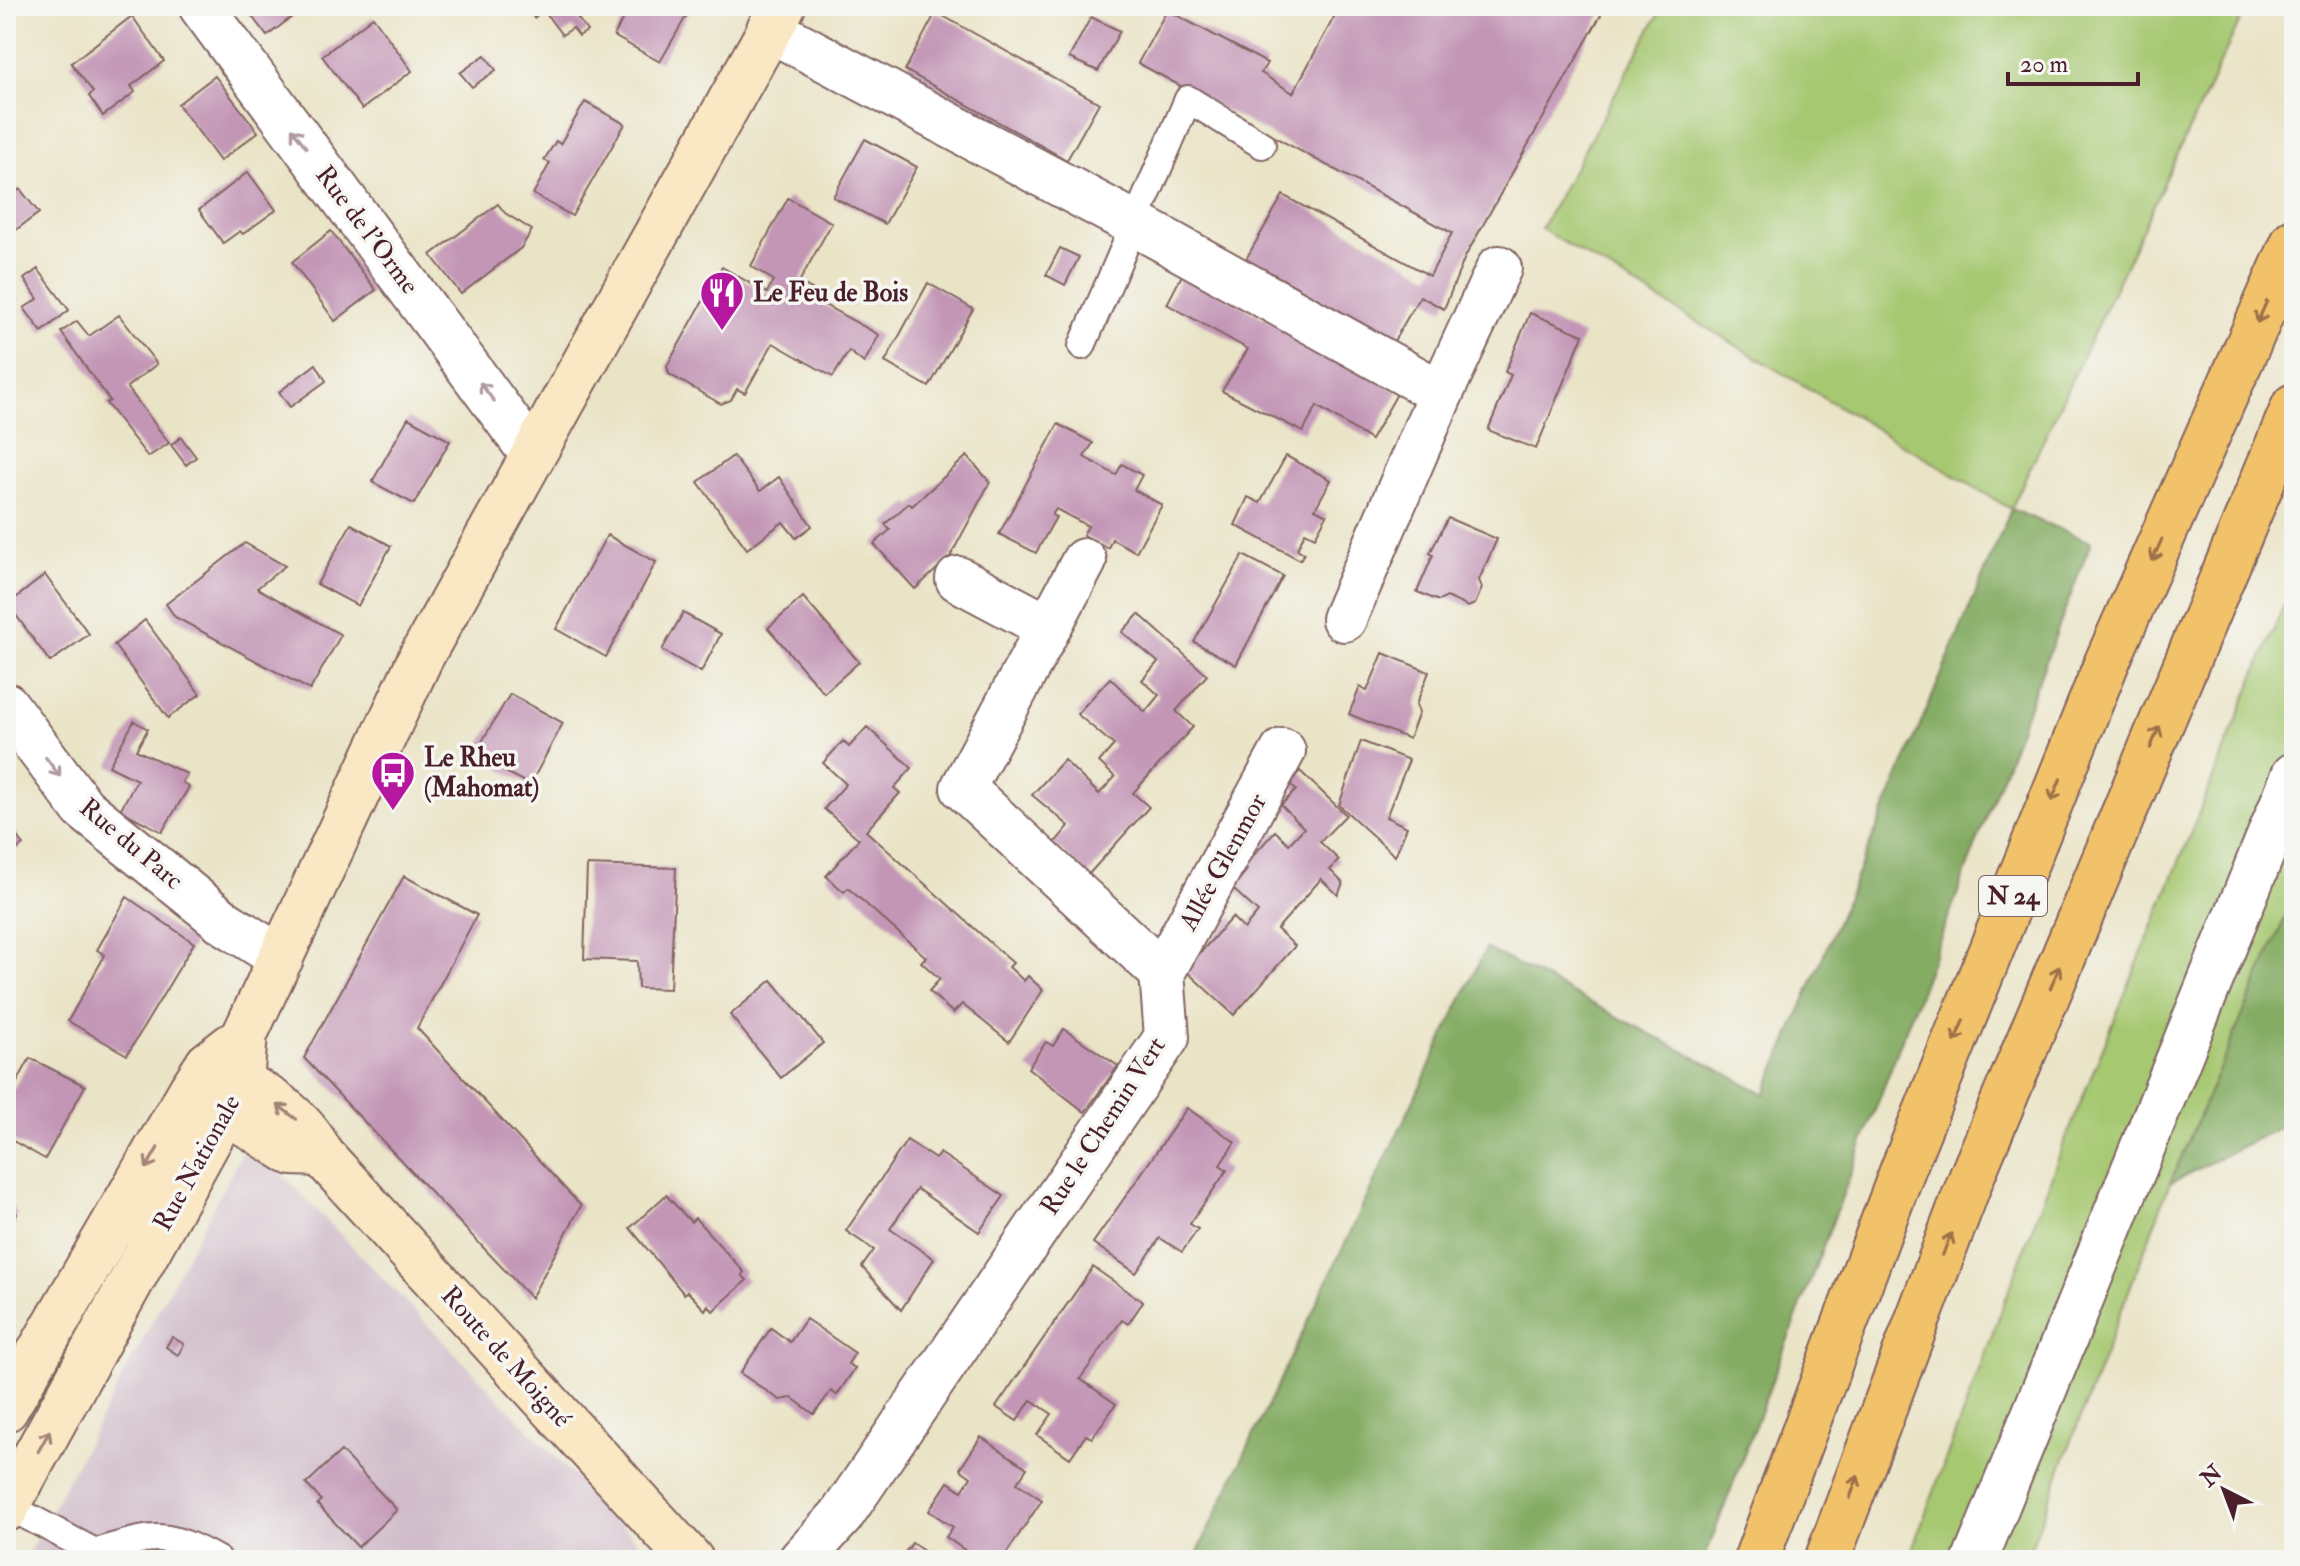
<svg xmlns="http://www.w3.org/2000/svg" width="2300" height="1566" font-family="'IM FELL Double Pica',serif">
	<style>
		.industrial { fill: #d1bdca }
		.green { fill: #a6c871; stroke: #78744e; stroke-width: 2 }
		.forest { fill: #84ac63; stroke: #676647; stroke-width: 2 }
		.building { fill: #c396b6 }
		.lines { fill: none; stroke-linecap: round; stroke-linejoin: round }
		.lane-casing { stroke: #826462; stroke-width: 30 }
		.street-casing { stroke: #826462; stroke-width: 48 }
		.secondary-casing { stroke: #826462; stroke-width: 48 }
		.highway-casing { stroke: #826462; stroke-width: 48 }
		.lane { stroke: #fff; stroke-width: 26 }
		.street { stroke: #fff; stroke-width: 44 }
		.secondary { stroke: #fae7c3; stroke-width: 44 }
		.highway { stroke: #f2c26a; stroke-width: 44 }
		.oneway { stroke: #ae9aa0 }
		.oneway2 { stroke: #9e704a }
		.oneway3 { stroke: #a28377 }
		.labels { text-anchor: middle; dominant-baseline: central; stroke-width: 7; stroke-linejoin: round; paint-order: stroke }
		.shield { fill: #f6f6f2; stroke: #7e6067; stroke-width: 2 }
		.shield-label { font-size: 24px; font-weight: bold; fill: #4a1f2b }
		.street-label { font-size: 26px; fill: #4a1f2b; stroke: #f6f6f2 }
		.poi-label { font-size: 26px; font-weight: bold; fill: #4a1f2b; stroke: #f6f6f2; text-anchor: start }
	</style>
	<rect width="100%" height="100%" fill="#f6f6f2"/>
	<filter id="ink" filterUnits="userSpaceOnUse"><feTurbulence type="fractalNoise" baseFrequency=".0125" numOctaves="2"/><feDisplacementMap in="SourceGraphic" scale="16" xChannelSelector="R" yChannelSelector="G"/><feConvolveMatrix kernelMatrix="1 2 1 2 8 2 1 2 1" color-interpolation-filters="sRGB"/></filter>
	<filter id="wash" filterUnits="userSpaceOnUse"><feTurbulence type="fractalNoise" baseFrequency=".006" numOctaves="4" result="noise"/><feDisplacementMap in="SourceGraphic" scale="32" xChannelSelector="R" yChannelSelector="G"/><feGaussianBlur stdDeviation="1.8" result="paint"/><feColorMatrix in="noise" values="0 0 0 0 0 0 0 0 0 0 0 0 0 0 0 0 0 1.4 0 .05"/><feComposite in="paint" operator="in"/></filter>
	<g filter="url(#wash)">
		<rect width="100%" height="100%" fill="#eae4c7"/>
		<!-- industrial -->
		<path class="industrial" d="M 249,1140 L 655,1560 L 25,1560 Z"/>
		<!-- green -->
		<g class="green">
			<path d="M 1663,6 L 2247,6 L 2011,509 L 1541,229 Z"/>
			<path d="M 2294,580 L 2294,897 L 2170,1183 L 2026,1560 L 1908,1560 L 2064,1143 Z"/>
		</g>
		<!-- forest -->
		<g class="forest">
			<path d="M 2011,509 L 2091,542 L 1704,1560 L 1194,1560 L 1486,948 L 1765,1094 Z"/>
			<path d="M 2294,897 L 2294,1120 L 2170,1183 Z"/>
		</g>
		<g id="blocks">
			<!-- building -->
			<g class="building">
				<path d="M 244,6 L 306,6 L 267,36 Z"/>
				<path d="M 525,6 L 569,6 L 587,31 L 579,36 L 573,28 L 562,35 L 543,10 L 534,18 Z"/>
				<path d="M 621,6 L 692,6 L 660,62 L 614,36 L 622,20 L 615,15 Z"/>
				<path d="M 1340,6 L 1606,6 L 1465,257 L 1444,309 L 1420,296 L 1394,341 L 1246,259 L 1283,195 L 1430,276 L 1452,233 L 1138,63 L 1167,10 L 1267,63 L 1261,73 L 1293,93 Z"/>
				<path d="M 936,12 L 1099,103 L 1067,160 L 905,70 Z"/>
				<path d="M 132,16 L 164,61 L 131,86 L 135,92 L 103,116 L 89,96 L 93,92 L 71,63 Z"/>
				<path d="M 373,17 L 412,71 L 362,109 L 322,56 Z"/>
				<path d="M 1091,17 L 1120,31 L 1098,71 L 1069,58 Z"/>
				<path d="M 485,55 L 496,70 L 472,87 L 460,73 Z"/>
				<path d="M 215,76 L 258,132 L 220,161 L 178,104 Z"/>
				<path d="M 585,102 L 625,124 L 572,216 L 533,194 L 550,163 L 544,160 L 556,141 L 560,144 Z"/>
				<path d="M 865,139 L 917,167 L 885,224 L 833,197 Z"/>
				<path d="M 248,172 L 276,210 L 243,234 L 240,231 L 223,243 L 199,210 Z"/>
				<path d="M 20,189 L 39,213 L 6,237 L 6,200 Z"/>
				<path d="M 788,198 L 832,223 L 799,282 L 826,297 L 823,304 L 879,335 L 864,363 L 849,351 L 833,377 L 773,343 L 745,393 L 737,389 L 731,400 L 721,404 L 669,374 L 667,366 L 722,267 L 767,293 L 773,280 L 751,266 Z"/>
				<path d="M 498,204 L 505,213 L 532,230 L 521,248 L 461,294 L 431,255 Z"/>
				<path d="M 331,231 L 376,290 L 335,321 L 292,262 Z"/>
				<path d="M 1060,248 L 1079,257 L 1065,285 L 1046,275 Z"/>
				<path d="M 38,269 L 69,310 L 42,332 L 24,308 L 38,299 L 24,279 Z"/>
				<path d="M 1183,273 L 1398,392 L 1371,440 L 1317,406 L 1303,432 L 1222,391 L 1248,349 L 1167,304 Z"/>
				<path d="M 928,283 L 973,309 L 929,387 L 885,362 Z"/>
				<path d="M 1530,313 L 1583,335 L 1536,449 L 1488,430 L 1511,375 L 1505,372 Z"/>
				<path d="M 119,315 L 157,364 L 127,387 L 169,443 L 148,457 L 106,403 L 110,401 L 61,332 L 77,321 L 89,336 Z"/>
				<path d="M 316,364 L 326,381 L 290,407 L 279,392 Z"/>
				<path d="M 408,418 L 450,441 L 414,504 L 372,482 Z"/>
				<path d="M 1058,424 L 1093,443 L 1084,457 L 1116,475 L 1122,464 L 1142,475 L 1134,490 L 1162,505 L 1136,552 L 1112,539 L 1108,548 L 1083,535 L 1088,526 L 1056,509 L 1052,515 L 1056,517 L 1036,553 L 999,534 Z"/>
				<path d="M 181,437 L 196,457 L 186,465 L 171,445 Z"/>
				<path d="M 733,456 L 760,491 L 779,477 L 812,526 L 796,538 L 783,522 L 747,549 L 698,482 Z"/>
				<path d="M 967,456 L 990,482 L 950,557 L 915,589 L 874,544 L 890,530 L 885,524 L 909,503 L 912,506 Z"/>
				<path d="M 1286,456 L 1331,480 L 1315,509 L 1327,515 L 1315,537 L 1305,532 L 1297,549 L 1304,553 L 1300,560 L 1235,525 L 1248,497 L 1260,503 Z"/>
				<path d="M 1448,518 L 1497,539 L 1479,580 L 1482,588 L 1475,604 L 1468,607 L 1447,597 L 1439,601 L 1417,592 L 1433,555 L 1430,553 Z"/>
				<path d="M 351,524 L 391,546 L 358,606 L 317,584 Z"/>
				<path d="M 607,535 L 656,562 L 606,657 L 556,629 Z"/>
				<path d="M 245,543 L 285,566 L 257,588 L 341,635 L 310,690 L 175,617 L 166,604 Z"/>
				<path d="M 1243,555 L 1283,576 L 1236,665 L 1194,642 Z"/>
				<path d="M 45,575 L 89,634 L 50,662 L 8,604 Z"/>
				<path d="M 803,597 L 859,662 L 824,693 L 768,628 Z"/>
				<path d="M 683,613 L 721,634 L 701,672 L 662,650 Z"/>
				<path d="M 1139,614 L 1207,675 L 1176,711 L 1193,727 L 1133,793 L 1149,807 L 1088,875 L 1054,844 L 1069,826 L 1032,795 L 1064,760 L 1099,794 L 1115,777 L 1099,762 L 1114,745 L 1077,714 L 1110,678 L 1145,712 L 1159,695 L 1142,680 L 1158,662 L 1122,632 Z"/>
				<path d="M 145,620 L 200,694 L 168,718 L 114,645 Z"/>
				<path d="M 1383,653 L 1429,672 L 1416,705 L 1419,712 L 1409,739 L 1349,714 L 1360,687 L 1367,691 Z"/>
				<path d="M 510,694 L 563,723 L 530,785 L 474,755 Z"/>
				<path d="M 134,721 L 148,729 L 136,750 L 187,774 L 182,782 L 189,787 L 162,832 L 120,810 L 137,780 L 109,766 Z"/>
				<path d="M 867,727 L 912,768 L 894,788 L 900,793 L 866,831 L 1013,963 L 1009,967 L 1024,981 L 1028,976 L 1043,990 L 1009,1042 L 962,1004 L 953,1013 L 929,991 L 940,979 L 921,962 L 926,957 L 848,888 L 844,892 L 826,876 L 859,839 L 824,809 L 846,784 L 823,763 L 843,741 L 849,747 Z"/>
				<path d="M 1361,741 L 1409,760 L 1386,817 L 1407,827 L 1395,856 L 1339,805 Z"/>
				<path d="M 1300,771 L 1346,815 L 1320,842 L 1339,860 L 1330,870 L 1343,883 L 1338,895 L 1321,879 L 1277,929 L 1295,946 L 1234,1015 L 1185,970 L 1232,917 L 1244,929 L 1258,912 L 1232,888 L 1247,870 L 1243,867 L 1275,831 L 1289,844 L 1304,828 L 1281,805 L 1296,790 L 1288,783 Z"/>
				<path d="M 6,821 L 23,845 L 6,857 Z"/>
				<path d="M 587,865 L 676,868 L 670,989 L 638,988 L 637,961 L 584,959 Z"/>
				<path d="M 404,876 L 477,915 L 417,1028 L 581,1206 L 531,1298 L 304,1058 Z"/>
				<path d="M 127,897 L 194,943 L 127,1055 L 68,1021 L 105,955 L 97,950 Z"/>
				<path d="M 772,980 L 823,1043 L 781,1078 L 730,1015 Z"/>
				<path d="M 1064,1029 L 1118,1066 L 1085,1112 L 1028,1068 L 1046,1042 L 1053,1046 Z"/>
				<path d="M 30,1058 L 85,1086 L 45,1159 L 6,1137 L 6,1103 Z"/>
				<path d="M 1187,1108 L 1235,1142 L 1220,1165 L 1227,1170 L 1190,1224 L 1198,1229 L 1182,1252 L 1160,1238 L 1136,1273 L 1093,1243 Z"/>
				<path d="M 907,1140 L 935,1159 L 940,1153 L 1004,1196 L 979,1232 L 917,1189 L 890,1229 L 934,1259 L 901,1310 L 862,1267 L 874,1250 L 846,1231 Z"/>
				<path d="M 666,1195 L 691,1222 L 695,1218 L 744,1272 L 742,1275 L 747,1280 L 713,1311 L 708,1305 L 705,1310 L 687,1291 L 684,1294 L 630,1228 Z"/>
				<path d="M 6,1198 L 17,1214 L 6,1231 Z"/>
				<path d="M 1093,1267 L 1143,1302 L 1128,1324 L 1122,1320 L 1080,1379 L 1116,1404 L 1092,1438 L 1086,1435 L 1070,1458 L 1037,1435 L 1052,1414 L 1031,1400 L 1017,1421 L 996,1407 Z"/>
				<path d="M 806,1319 L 855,1353 L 848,1364 L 855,1368 L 837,1395 L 831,1391 L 814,1414 L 792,1398 L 780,1400 L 740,1373 L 771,1328 L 790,1342 Z"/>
				<path d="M 172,1337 L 184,1344 L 178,1355 L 166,1347 Z"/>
				<path d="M 981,1437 L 1027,1468 L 1017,1483 L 1042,1500 L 1002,1560 L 979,1560 L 946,1537 L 953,1527 L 929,1511 L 948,1482 L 962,1491 L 971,1477 L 960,1469 Z"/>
				<path d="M 341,1451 L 397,1510 L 358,1547 L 317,1504 L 321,1500 L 306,1484 Z"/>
				<path d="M 912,1543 L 937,1560 L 900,1560 Z"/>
			</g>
		</g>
	</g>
	<g filter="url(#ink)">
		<use href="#blocks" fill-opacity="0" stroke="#826462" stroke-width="2"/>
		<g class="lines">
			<!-- lane casing -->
			<g class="lane-casing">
				<g id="lane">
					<path d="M 1082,346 L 1188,99 L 1262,145"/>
					<path d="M 6,1505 L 95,1552 L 103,1560"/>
					<path d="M 95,1552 C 155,1535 162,1529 218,1560"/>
				</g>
			</g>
			<!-- street casing -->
			<g class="street-casing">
				<g id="street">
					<path d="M 201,6 L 533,455"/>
					<path d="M 769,29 L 1137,225 L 1441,393 L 1344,619"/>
					<path d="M 1441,393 L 1499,268"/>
					<path d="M 958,579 L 1048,627"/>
					<path d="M 6,705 L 83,808 L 224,922 L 281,958"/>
					<path d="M 1162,973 L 1283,751"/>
					<path d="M 801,1560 L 841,1516 L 1167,1037 L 1162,973 L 963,788 L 1084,561"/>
					<path d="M 1975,1560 L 2294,775"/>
				</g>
			</g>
			<!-- secondary casing -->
			<g class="secondary-casing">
				<g id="secondary">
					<path d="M 208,1064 C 252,1088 298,1108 321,1154 L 691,1560"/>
					<path d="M 200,1095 L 292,1153 L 321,1154"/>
					<path d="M 6,1409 L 191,1090 L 208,1064 L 231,1046"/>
					<path d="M 6,1509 L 241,1082 L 245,1034 L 421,657 L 783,6"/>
				</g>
			</g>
			<!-- highway casing -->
			<g class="highway-casing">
				<g id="highway">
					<path d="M 1756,1560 L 1903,1169 L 2107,662 L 2294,241"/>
					<path d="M 1827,1560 L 1972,1176 L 2294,406"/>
				</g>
			</g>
			<!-- lane -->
			<use href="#lane" class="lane"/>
			<!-- street -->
			<use href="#street" class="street"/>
			<!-- secondary -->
			<use href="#secondary" class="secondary"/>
			<!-- highway -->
			<use href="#highway" class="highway"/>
		</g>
		<!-- one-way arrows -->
		<defs><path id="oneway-shaft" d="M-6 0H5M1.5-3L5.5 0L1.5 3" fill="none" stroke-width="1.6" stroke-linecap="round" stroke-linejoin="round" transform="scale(2)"/></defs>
		<g class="oneway">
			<use href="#oneway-shaft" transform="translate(299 138) rotate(-127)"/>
			<use href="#oneway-shaft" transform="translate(487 392) rotate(-127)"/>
			<use href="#oneway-shaft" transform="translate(53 767) rotate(53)"/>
		</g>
		<g class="oneway2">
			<use href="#oneway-shaft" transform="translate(2262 312) rotate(114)"/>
			<use href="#oneway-shaft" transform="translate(2157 550) rotate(114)"/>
			<use href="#oneway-shaft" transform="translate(2155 737) rotate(-67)"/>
			<use href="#oneway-shaft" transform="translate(2056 790) rotate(112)"/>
			<use href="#oneway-shaft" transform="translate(2055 977) rotate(-67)"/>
			<use href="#oneway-shaft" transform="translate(1959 1031) rotate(112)"/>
			<use href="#oneway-shaft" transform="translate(1947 1244) rotate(-69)"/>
			<use href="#oneway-shaft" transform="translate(1854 1487) rotate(-70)"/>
		</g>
		<g class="oneway3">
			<use href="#oneway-shaft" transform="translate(287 1112) rotate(-143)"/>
			<use href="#oneway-shaft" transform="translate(152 1158) rotate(120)"/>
			<use href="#oneway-shaft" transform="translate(44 1441) rotate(-61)"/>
		</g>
	</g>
	<!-- icons -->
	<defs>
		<g id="restaurant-pin" transform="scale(2.3)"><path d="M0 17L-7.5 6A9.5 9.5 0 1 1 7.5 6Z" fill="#b5179e" stroke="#f6f6f2"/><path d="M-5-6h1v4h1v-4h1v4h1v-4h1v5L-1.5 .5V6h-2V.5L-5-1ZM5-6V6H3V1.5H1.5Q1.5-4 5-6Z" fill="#fff"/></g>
		<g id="bus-pin" transform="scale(2.3)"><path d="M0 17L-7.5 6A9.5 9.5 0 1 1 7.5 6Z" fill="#b5179e" stroke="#f6f6f2"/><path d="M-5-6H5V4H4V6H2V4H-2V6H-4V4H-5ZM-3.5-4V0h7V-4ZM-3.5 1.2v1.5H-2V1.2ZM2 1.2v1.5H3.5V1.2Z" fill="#fff"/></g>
	</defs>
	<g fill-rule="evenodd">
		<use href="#restaurant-pin" x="722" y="293"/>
		<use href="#bus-pin" x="393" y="773"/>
	</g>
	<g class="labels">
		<!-- shield labels -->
		<rect class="shield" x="1979" y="876" width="68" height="40" rx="6"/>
		<g class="shield-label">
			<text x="2013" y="896">N 24</text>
		</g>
		<!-- street labels -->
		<g class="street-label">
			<text transform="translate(367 230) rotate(53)">Rue de l'Orme</text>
			<text transform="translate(131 844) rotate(40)">Rue du Parc</text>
			<text transform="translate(1223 862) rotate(-61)">Allée Glenmor</text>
			<text transform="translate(1103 1126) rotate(-57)">Rue le Chemin Vert</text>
			<text transform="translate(197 1163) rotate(-61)">Rue Nationale</text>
			<text transform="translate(506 1357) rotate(48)">Route de Moigné</text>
		</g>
		<!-- poi labels -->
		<g class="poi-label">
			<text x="753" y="293">Le Feu de Bois</text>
			<text x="424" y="758">Le Rheu<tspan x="424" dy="30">(Mahomat)</tspan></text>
		</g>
	</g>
	<!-- margin -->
	<rect width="2300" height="1566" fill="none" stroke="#f6f6f2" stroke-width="32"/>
	<!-- north arrow -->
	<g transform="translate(2224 1490) rotate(318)" stroke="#f6f6f2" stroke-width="6" paint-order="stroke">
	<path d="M0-6L14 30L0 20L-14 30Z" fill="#4a1f2b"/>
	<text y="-12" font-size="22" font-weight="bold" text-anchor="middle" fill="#4a1f2b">N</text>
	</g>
	<!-- scale -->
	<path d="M2008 72v12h130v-12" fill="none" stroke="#4a1f2b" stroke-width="4"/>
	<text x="2020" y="72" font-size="24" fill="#4a1f2b" stroke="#f6f6f2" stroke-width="6" paint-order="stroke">20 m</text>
</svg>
